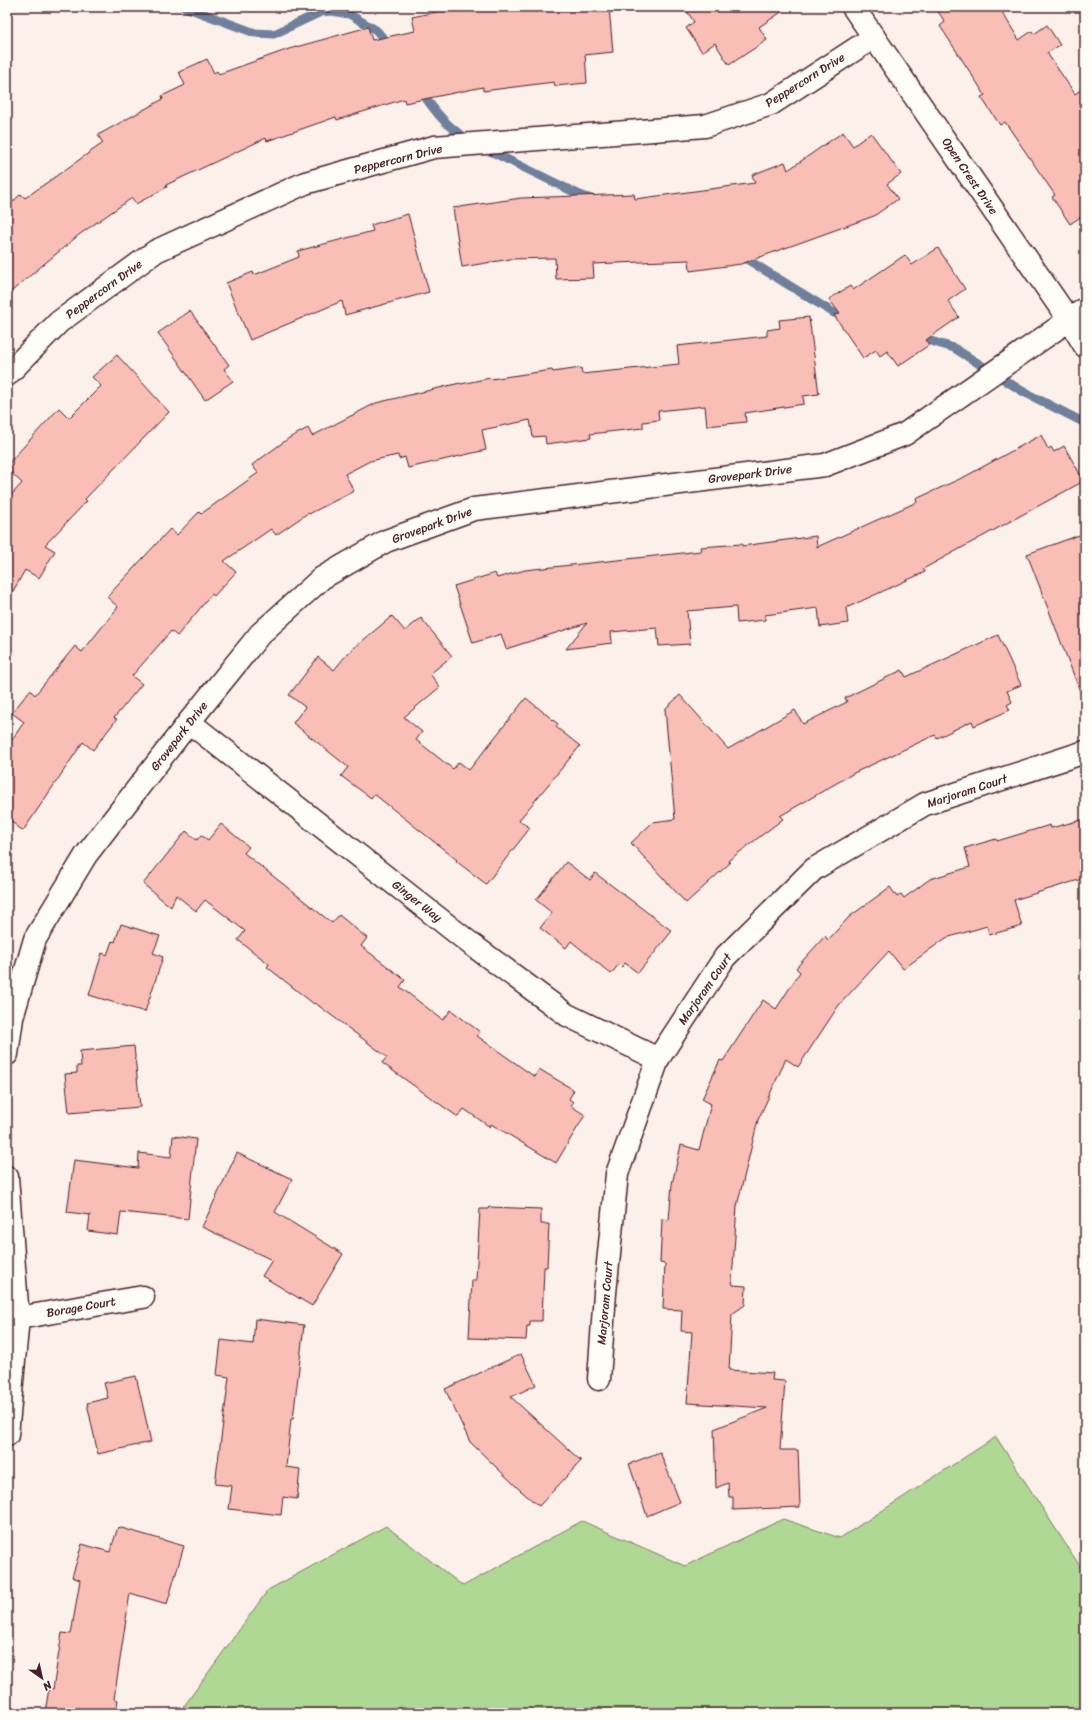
<svg xmlns="http://www.w3.org/2000/svg" width="1092" height="1720" font-family="Sriracha,sans-serif">
	<style>
		.green { fill: #afd895; stroke: #7c7c60 }
		.lines { fill: none; stroke-linecap: round; stroke-linejoin: round }
		.stream { stroke: #70809c; stroke-width: 9 }
		.building { fill: #f9beb6; stroke: #4a1f2b }
		.minor-casing { stroke: #4a1f2b; stroke-width: 25 }
		.minor { stroke: #fdfcf7; stroke-width: 22 }
		.labels { text-anchor: middle; dominant-baseline: central; stroke-width: 3.5; stroke-linejoin: round; paint-order: stroke }
		.street-label { font-size: 12px; fill: #4a1f2b; stroke: #fdfcf7 }
	</style>
	<rect width="100%" height="100%" fill="#fcf0ea"/>
	<filter id="ink" filterUnits="userSpaceOnUse"><feTurbulence type="fractalNoise" baseFrequency=".025" numOctaves="2"/><feDisplacementMap in="SourceGraphic" scale="8" xChannelSelector="R" yChannelSelector="G"/><feConvolveMatrix kernelMatrix="1 2 1 2 8 2 1 2 1" color-interpolation-filters="sRGB"/></filter>
	<g filter="url(#ink)">
		<!-- green -->
		<path class="green" d="M 996,1437 L 1085,1574 L 1085,1713 L 179,1713 L 268,1590 L 386,1526 L 463,1586 L 582,1521 L 685,1566 L 783,1519 L 840,1538 Z"/>
		<g class="lines">
			<!-- stream -->
			<g class="stream">
				<path d="M 185,7 L 255,33 L 274,34 L 321,12 L 332,11 L 349,14 L 376,30 L 390,46"/>
				<path d="M 419,88 C 433,109 447,128 469,140"/>
				<path d="M 484,148 L 580,195 L 594,200"/>
				<path d="M 740,255 L 834,313 L 850,318"/>
				<path d="M 914,336 L 954,348 L 1022,391 L 1085,423"/>
			</g>
		</g>
		<!-- building -->
		<g class="building">
			<path d="M 487,7 L 609,7 L 613,52 L 585,55 L 587,83 L 555,86 L 554,82 L 483,91 L 483,87 L 405,103 L 404,99 L 337,120 L 336,117 L 267,141 L 266,138 L 166,185 L 167,187 L 136,204 L 132,198 L 80,234 L 7,295 L 7,207 L 21,194 L 25,198 L 103,143 L 98,135 L 163,99 L 162,96 L 185,85 L 179,72 L 207,59 L 214,73 L 217,71 L 219,74 L 289,49 L 368,27 L 372,40 L 415,31 L 412,17 L 436,12 Z"/>
			<path d="M 684,7 L 789,7 L 759,27 L 767,40 L 729,65 L 715,43 L 702,52 L 686,28 L 694,22 Z"/>
			<path d="M 935,7 L 999,7 L 1019,40 L 1032,31 L 1034,34 L 1047,25 L 1060,45 L 1047,53 L 1075,94 L 1085,87 L 1085,214 L 1070,224 L 1052,197 L 1055,195 L 1005,122 L 1000,125 L 981,97 L 985,95 L 940,26 L 945,22 Z"/>
			<path d="M 843,132 L 853,146 L 871,133 L 901,174 L 887,184 L 898,199 L 874,216 L 741,264 L 690,271 L 689,260 L 593,264 L 594,278 L 556,279 L 555,258 L 510,259 L 462,267 L 453,208 L 521,198 L 634,194 L 635,199 L 755,183 L 752,175 L 785,162 L 788,170 Z"/>
			<path d="M 408,214 L 429,292 L 345,315 L 342,301 L 250,340 L 226,283 L 253,272 L 254,275 L 299,257 L 298,251 L 373,231 L 371,225 Z"/>
			<path d="M 938,248 L 965,289 L 948,301 L 959,317 L 926,340 L 929,345 L 898,366 L 887,351 L 880,356 L 876,350 L 863,358 L 834,315 L 840,314 L 829,299 L 850,286 L 853,290 L 905,255 L 912,265 Z"/>
			<path d="M 190,311 L 229,365 L 224,369 L 233,381 L 205,400 L 158,333 Z"/>
			<path d="M 809,317 L 819,394 L 803,396 L 804,404 L 745,413 L 746,422 L 707,426 L 705,406 L 658,411 L 659,420 L 643,422 L 643,428 L 590,434 L 591,438 L 546,444 L 545,436 L 533,437 L 530,420 L 482,430 L 486,450 L 408,468 L 405,457 L 399,459 L 398,455 L 370,461 L 345,474 L 354,491 L 309,514 L 308,513 L 276,535 L 271,529 L 224,561 L 236,572 L 214,596 L 212,594 L 177,636 L 171,631 L 132,676 L 142,684 L 114,718 L 117,719 L 93,750 L 83,742 L 23,831 L 7,818 L 7,747 L 24,722 L 12,713 L 30,690 L 35,695 L 75,646 L 82,652 L 118,607 L 107,597 L 170,529 L 177,535 L 199,512 L 201,514 L 258,473 L 252,465 L 289,438 L 308,428 L 312,436 L 376,403 L 460,383 L 461,384 L 490,378 L 491,379 L 552,370 L 553,372 L 581,368 L 582,374 L 679,364 L 677,346 L 767,336 L 767,330 L 780,328 L 779,320 Z"/>
			<path d="M 117,355 L 169,412 L 85,499 L 87,501 L 45,545 L 55,551 L 39,578 L 25,570 L 7,602 L 7,500 L 22,483 L 7,469 L 7,465 L 59,408 L 69,418 L 101,386 L 92,377 Z"/>
			<path d="M 1041,435 L 1048,449 L 1051,447 L 1054,452 L 1064,446 L 1084,481 L 923,569 L 925,572 L 846,608 L 848,623 L 820,627 L 818,608 L 765,615 L 765,620 L 737,623 L 736,607 L 687,611 L 690,644 L 659,646 L 657,628 L 611,632 L 612,643 L 566,649 L 587,623 L 506,649 L 501,634 L 473,643 L 454,586 L 495,573 L 497,578 L 525,570 L 701,551 L 700,547 L 742,544 L 742,546 L 816,536 L 817,547 L 917,502 L 916,499 L 966,476 Z"/>
			<path d="M 1085,533 L 1085,699 L 1083,699 L 1027,554 Z"/>
			<path d="M 392,616 L 405,631 L 421,618 L 452,656 L 430,674 L 440,687 L 404,717 L 422,732 L 416,740 L 453,769 L 459,762 L 469,770 L 526,698 L 558,724 L 556,727 L 580,746 L 519,820 L 530,828 L 486,884 L 456,861 L 457,860 L 374,794 L 371,798 L 341,776 L 348,767 L 293,723 L 305,707 L 289,695 L 318,657 L 334,670 L 348,653 Z"/>
			<path d="M 998,635 L 1021,685 L 1007,691 L 1012,702 L 1007,705 L 1010,710 L 974,726 L 972,721 L 937,738 L 935,735 L 854,773 L 780,816 L 783,819 L 728,861 L 730,863 L 686,903 L 631,843 L 653,822 L 675,819 L 665,709 L 680,695 L 728,749 L 795,710 L 803,724 L 847,702 L 845,698 L 902,670 L 906,677 Z"/>
			<path d="M 1085,819 L 1085,878 L 1014,900 L 1022,926 L 989,935 L 987,926 L 946,938 L 903,969 L 889,951 L 839,1005 L 798,1067 L 786,1059 L 758,1120 L 737,1206 L 732,1281 L 733,1285 L 746,1286 L 745,1305 L 732,1314 L 729,1370 L 773,1373 L 772,1380 L 785,1381 L 780,1450 L 798,1450 L 800,1507 L 733,1510 L 733,1497 L 729,1497 L 728,1483 L 716,1488 L 714,1429 L 767,1408 L 687,1403 L 692,1332 L 681,1331 L 682,1310 L 663,1309 L 665,1264 L 660,1263 L 662,1219 L 669,1220 L 672,1184 L 681,1145 L 699,1150 L 711,1104 L 702,1099 L 720,1060 L 723,1061 L 763,1000 L 776,1009 L 800,972 L 796,968 L 825,936 L 828,940 L 849,917 L 890,887 L 897,897 L 901,894 L 904,898 L 930,879 L 970,867 L 965,848 L 996,839 L 997,841 L 1050,825 L 1051,828 Z"/>
			<path d="M 221,824 L 249,847 L 244,853 L 332,923 L 339,915 L 367,938 L 361,946 L 405,980 L 400,987 L 443,1020 L 451,1010 L 480,1032 L 477,1036 L 535,1077 L 539,1069 L 574,1090 L 569,1099 L 573,1102 L 571,1106 L 585,1115 L 556,1163 L 491,1124 L 490,1127 L 464,1109 L 458,1117 L 382,1063 L 387,1057 L 315,1003 L 314,1004 L 267,967 L 269,964 L 238,940 L 245,931 L 205,900 L 196,911 L 176,895 L 171,907 L 143,884 L 186,831 L 197,840 L 201,835 L 208,840 Z"/>
			<path d="M 566,862 L 590,880 L 595,873 L 672,931 L 638,973 L 625,963 L 622,967 L 619,964 L 611,974 L 571,941 L 566,948 L 540,928 L 552,913 L 536,900 Z"/>
			<path d="M 121,924 L 160,936 L 153,953 L 163,957 L 145,1012 L 89,995 L 102,953 L 107,955 L 112,941 L 115,942 Z"/>
			<path d="M 134,1046 L 140,1107 L 69,1113 L 65,1074 L 77,1073 L 77,1066 L 81,1066 L 80,1051 Z"/>
			<path d="M 173,1136 L 196,1139 L 188,1219 L 121,1212 L 118,1235 L 88,1231 L 90,1215 L 67,1212 L 74,1160 L 138,1168 L 139,1153 L 171,1157 Z"/>
			<path d="M 237,1153 L 292,1179 L 275,1212 L 343,1254 L 312,1306 L 262,1276 L 272,1260 L 202,1227 Z"/>
			<path d="M 489,1207 L 541,1209 L 541,1224 L 549,1224 L 547,1267 L 544,1267 L 542,1321 L 530,1321 L 530,1326 L 527,1326 L 526,1340 L 469,1338 L 472,1280 L 476,1280 L 480,1209 L 488,1209 Z"/>
			<path d="M 255,1319 L 304,1325 L 293,1419 L 291,1419 L 286,1467 L 300,1469 L 297,1499 L 283,1497 L 281,1515 L 229,1509 L 232,1486 L 215,1484 L 229,1377 L 217,1375 L 221,1340 L 253,1344 Z"/>
			<path d="M 521,1354 L 536,1385 L 511,1397 L 581,1461 L 539,1506 L 521,1491 L 470,1442 L 445,1389 Z"/>
			<path d="M 136,1376 L 151,1442 L 98,1454 L 87,1403 L 108,1398 L 104,1383 Z"/>
			<path d="M 660,1452 L 680,1502 L 647,1516 L 629,1464 Z"/>
			<path d="M 118,1527 L 184,1546 L 167,1604 L 130,1593 L 114,1699 L 118,1700 L 116,1713 L 45,1713 L 49,1688 L 53,1689 L 62,1633 L 71,1634 L 80,1580 L 72,1577 L 82,1544 L 110,1552 Z"/>
		</g>
		<g class="lines">
			<!-- minor casing -->
			<g class="minor-casing">
				<g id="minor">
					<path d="M 853,7 L 1069,320 L 1085,346"/>
					<path d="M 7,375 L 59,322 L 156,251 L 305,183 L 434,147 L 705,126 L 771,104 L 874,37"/>
					<path d="M 189,722 L 471,944 L 567,1015 L 658,1059"/>
					<path d="M 7,1054 L 12,1018 L 35,939 L 86,855 L 189,722 L 260,634 L 322,578 L 386,541 L 474,509 L 825,465 L 905,434 L 1085,309"/>
					<path d="M 7,1177 L 18,1318 L 7,1435"/>
					<path d="M 18,1318 L 143,1297"/>
					<path d="M 599,1379 L 605,1293 L 617,1174 L 658,1059 L 725,957 L 814,869 L 925,804 L 1085,752"/>
				</g>
			</g>
			<!-- minor -->
			<use href="#minor" class="minor"/>
		</g>
	</g>
	<g class="labels">
		<!-- street labels -->
		<g class="street-label">
			<text transform="translate(805 80) rotate(-32)">Peppercorn Drive</text>
			<text transform="translate(398 159) rotate(-14)">Peppercorn Drive</text>
			<text transform="translate(970 176) rotate(56)">Open Crest Drive</text>
			<text transform="translate(104 289) rotate(-36)">Peppercorn Drive</text>
			<text transform="translate(750 474) rotate(-7)">Grovepark Drive</text>
			<text transform="translate(432 525) rotate(-20)">Grovepark Drive</text>
			<text transform="translate(179 736) rotate(-52)">Grovepark Drive</text>
			<text transform="translate(967 791) rotate(-18)">Marjoram Court</text>
			<text transform="translate(417 901) rotate(38)">Ginger Way</text>
			<text transform="translate(705 989) rotate(-55)">Marjoram Court</text>
			<text transform="translate(605 1303) rotate(-85)">Marjoram Court</text>
			<text transform="translate(81 1307) rotate(-10)">Borage Court</text>
		</g>
	</g>
	<!-- margin -->
	<rect width="1092" height="1720" fill="none" stroke="#fdfcf7" stroke-width="24"/>
	<rect x="12" y="12" width="1068" height="1696" fill="none" stroke="#4a1f2b" stroke-width="1.5" filter="url(#ink)"/>
	<!-- north arrow -->
	<g transform="translate(42 1678) rotate(146)" stroke="#fdfcf7" stroke-width="3" paint-order="stroke">
	<path d="M0-3L7 15L0 10L-7 15Z" fill="#4a1f2b"/>
	<text y="-6" font-size="11" font-weight="bold" text-anchor="middle" fill="#4a1f2b">N</text>
	</g>
</svg>
